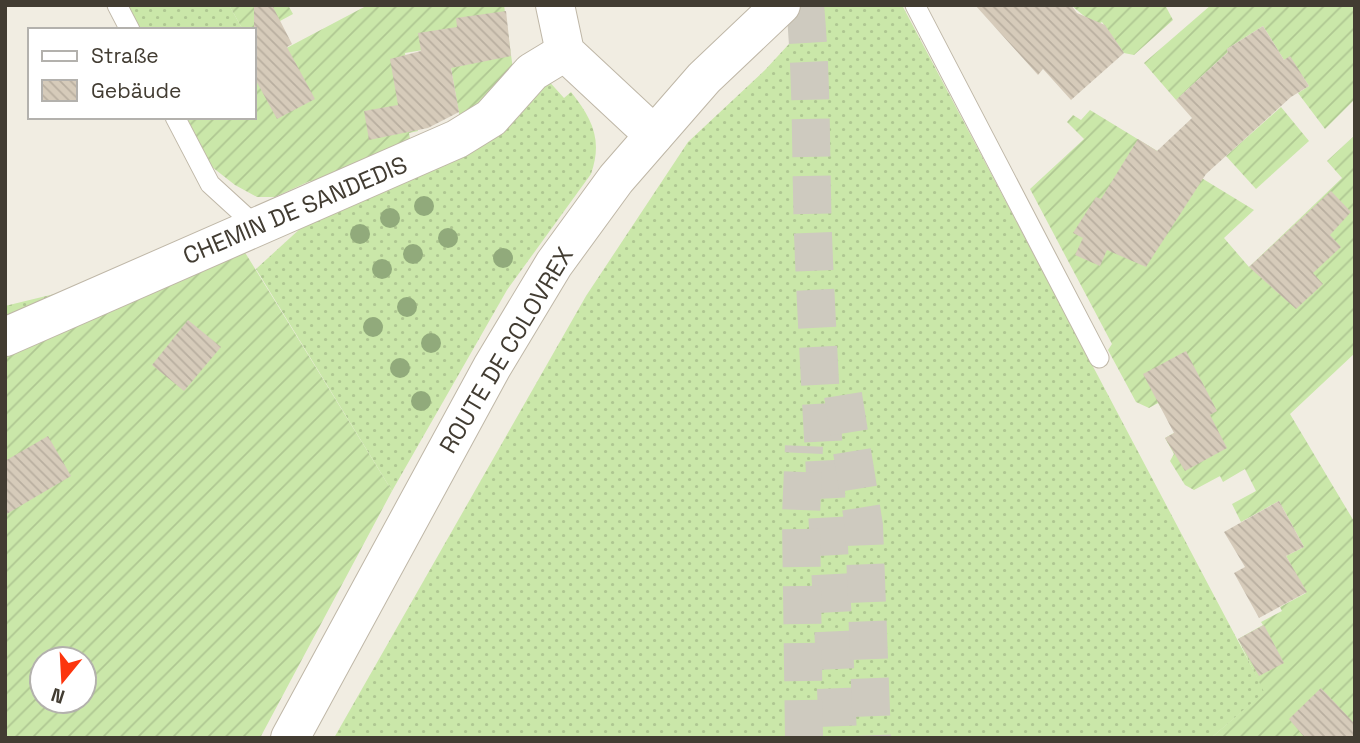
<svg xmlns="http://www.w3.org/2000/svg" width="1360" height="743" font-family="'Space Grotesk',sans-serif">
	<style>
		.grass { fill: url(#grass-dots) }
		.garden { fill: url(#garden-furrows); fill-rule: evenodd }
		.building { fill: url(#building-back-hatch) }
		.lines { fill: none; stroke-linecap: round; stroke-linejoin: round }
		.primary-tunnel { stroke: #cecabf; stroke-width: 38; stroke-dasharray: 38 19; stroke-linecap: butt }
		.service-casing { stroke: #bfb7a7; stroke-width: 21 }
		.minor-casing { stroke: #bfb7a7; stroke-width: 40 }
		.tertiary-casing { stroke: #bfb7a7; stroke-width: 40 }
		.service { stroke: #fff; stroke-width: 19 }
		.minor { stroke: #fff; stroke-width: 38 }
		.tertiary { stroke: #fff; stroke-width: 38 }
		.tree { fill: #91aa7b }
		.labels { text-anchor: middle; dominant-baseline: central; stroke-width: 5; stroke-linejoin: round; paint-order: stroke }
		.street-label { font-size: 24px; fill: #423c32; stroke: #fff }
	</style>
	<defs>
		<pattern id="grass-dots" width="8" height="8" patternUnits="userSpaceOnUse" patternTransform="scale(1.75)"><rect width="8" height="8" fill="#cae7a9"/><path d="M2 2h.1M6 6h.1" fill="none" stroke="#afc792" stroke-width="1.8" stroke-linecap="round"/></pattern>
		<pattern id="garden-furrows" width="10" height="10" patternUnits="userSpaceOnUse" patternTransform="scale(1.75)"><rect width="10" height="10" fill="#cae7a9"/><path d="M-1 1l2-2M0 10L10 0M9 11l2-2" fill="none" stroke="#afc792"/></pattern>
		<pattern id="building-back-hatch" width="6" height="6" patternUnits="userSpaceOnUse" patternTransform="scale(1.75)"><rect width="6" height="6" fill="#d6cbba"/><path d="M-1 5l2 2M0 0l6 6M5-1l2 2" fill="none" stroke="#b9afa0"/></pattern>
	</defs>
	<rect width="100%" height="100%" fill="#f1ede2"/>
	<!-- grass -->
	<g class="grass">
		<path d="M 127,5 L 229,5 L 243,30 L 140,30 Z"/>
		<path d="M 825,5 L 902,5 L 1265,692 L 1211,738 L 334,738 L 586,296 L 688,142 L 765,70 Z"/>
		<path d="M 546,78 L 564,98 L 571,92 C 592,118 603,140 591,174 L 507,290 L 392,491 L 256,269 L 314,216 Z"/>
		<path d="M 79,288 L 5,322 L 5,306 Z"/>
	</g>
	<!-- garden -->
	<g class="garden">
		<path d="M 229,5 L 288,5 L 293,14 L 254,35 L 254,30 L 243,30 Z"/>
		<path d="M 368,5 L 504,5 L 513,69 L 478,115 L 460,119 L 451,68 L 459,44 L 405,53 L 418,131 L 409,133 L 412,150 L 326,188 L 310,181 L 275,197 L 257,197 L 235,185 L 212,167 L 186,117 L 254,117 L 254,50 L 260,62 Z"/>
		<path d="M 1071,5 L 1165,5 L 1173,20 L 1134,55 L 1124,53 L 1102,22 L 1096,26 Z"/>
		<path d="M 1211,5 L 1355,5 L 1355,99 L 1325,129 L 1298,93 L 1309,86 L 1290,57 L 1284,60 L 1263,26 L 1227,49 L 1228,52 L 1176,100 L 1144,63 Z"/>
		<path d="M 1281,107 L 1309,141 L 1256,189 L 1226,156 Z"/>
		<path d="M 1090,110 L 1254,210 L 1224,238 L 1249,267 L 1342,178 L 1327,161 L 1355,135 L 1355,353 L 1290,414 L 1355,523 L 1355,738 L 1211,738 L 1264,692 L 1238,639 L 1263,625 L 1261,622 L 1282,611 L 1280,607 L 1306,593 L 1286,556 L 1304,547 L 1279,501 L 1241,522 L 1232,504 L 1256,491 L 1245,469 L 1223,482 L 1220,476 L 1194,490 L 1185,485 L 1170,461 L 1174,454 L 1165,438 L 1188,425 L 1161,408 L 1158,403 L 1149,408 L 1136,402 L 1108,350 L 1112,344 L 1030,189 L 1084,139 L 1067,122 L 1073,115 L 1081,120 Z"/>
		<path d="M 241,246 L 392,491 L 260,738 L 5,738 L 5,349 ZM 42,659 L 84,659 L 84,701 L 42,701 Z"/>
	</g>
	<!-- building -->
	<g class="building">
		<path d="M 254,5 L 272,5 L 292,44 L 287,47 L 315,99 L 277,119 L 254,77 Z"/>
		<path d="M 975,5 L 1071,5 L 1077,13 L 1105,25 L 1124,53 L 1071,100 L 1043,69 L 1038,75 Z"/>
		<path d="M 506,11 L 511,56 L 451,68 L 459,112 L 428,128 L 369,140 L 364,111 L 398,105 L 390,59 L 421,51 L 418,33 L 457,27 L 456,18 Z"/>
		<path d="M 1263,26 L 1284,60 L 1290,56 L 1309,86 L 1291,97 L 1206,174 L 1146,267 L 1107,250 L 1100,266 L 1075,255 L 1083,238 L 1073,233 L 1096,197 L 1101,199 L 1138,139 L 1157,151 L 1192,118 L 1176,100 L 1228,52 L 1227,49 Z"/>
		<path d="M 1331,191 L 1351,212 L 1330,235 L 1341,247 L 1313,273 L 1323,284 L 1296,309 L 1249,267 Z"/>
		<path d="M 188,320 L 221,347 L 184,391 L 152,365 Z"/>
		<path d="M 1186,351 L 1217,411 L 1210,415 L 1227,448 L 1185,471 L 1165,438 L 1174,433 L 1143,374 Z"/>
		<path d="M 48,436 L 71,476 L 5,515 L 5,461 Z"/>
		<path d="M 1279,501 L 1304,547 L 1286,556 L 1307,592 L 1259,618 L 1234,573 L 1245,567 L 1224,532 Z"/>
		<path d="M 1264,625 L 1284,663 L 1259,676 L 1238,639 Z"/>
		<path d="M 1321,688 L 1355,724 L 1355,738 L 1305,738 L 1289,719 Z"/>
	</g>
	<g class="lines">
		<!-- primary-tunnel -->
		<g class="primary-tunnel">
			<path d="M 805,5 C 813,90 810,175 814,260 C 821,419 832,578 838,738"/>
			<path d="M 843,395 L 864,526 L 872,738"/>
			<path d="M 804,738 L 801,516 L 804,446"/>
		</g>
		<!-- service casing -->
		<g class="service-casing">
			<g id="service">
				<path d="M 117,5 L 130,30"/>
				<path d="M 915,5 L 1099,358"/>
				<path d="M 175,117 L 210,184 L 256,226"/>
			</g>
		</g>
		<!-- minor casing -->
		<g class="minor-casing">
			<g id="minor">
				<path d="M 555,5 L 565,52 L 654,135"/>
				<path d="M 5,337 L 457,139 L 491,118 L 532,72 L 565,52"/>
			</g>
		</g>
		<!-- tertiary casing -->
		<g class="tertiary-casing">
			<path id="tertiary" d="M 290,738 L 492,367 L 554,264 L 616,179 L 704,78 L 781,5"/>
		</g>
		<!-- service -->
		<use href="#service" class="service"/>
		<!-- minor -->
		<use href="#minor" class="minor"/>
		<!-- tertiary -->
		<use href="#tertiary" class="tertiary"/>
	</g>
	<!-- trees -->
	<g class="tree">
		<circle cx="424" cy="206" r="10"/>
		<circle cx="390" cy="218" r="10"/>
		<circle cx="360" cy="234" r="10"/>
		<circle cx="448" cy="238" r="10"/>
		<circle cx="413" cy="254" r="10"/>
		<circle cx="503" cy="258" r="10"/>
		<circle cx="382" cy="269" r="10"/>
		<circle cx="407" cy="307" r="10"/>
		<circle cx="373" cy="327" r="10"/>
		<circle cx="431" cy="343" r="10"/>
		<circle cx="400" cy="368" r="10"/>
		<circle cx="421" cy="401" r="10"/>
	</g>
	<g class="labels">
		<!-- street labels -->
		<g class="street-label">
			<text transform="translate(295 210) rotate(-23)">CHEMIN DE SANDEDIS</text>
			<text transform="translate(506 350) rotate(-59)">ROUTE DE COLOVREX</text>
		</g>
	</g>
	<!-- border -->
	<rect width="1360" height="743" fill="none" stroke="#423c32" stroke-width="14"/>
	<!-- legend -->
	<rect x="28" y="28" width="228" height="91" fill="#ffffff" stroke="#b3b1ad" stroke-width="2"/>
	<rect x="42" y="51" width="35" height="10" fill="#ffffff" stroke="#b3b1ad" stroke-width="2"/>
	<text x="91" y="63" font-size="21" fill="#423c32">Straße</text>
	<rect x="42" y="80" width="35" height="21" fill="url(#building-back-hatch)" stroke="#b3b1ad" stroke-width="2"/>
	<text x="91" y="98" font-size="21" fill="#423c32">Gebäude</text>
	<!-- north arrow -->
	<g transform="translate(63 680) rotate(198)"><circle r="33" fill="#ffffff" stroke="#b3b1ad" stroke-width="2"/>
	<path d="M0-5L12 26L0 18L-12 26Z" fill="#fc350d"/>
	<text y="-10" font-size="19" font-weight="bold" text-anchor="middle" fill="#423c32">N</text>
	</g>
</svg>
